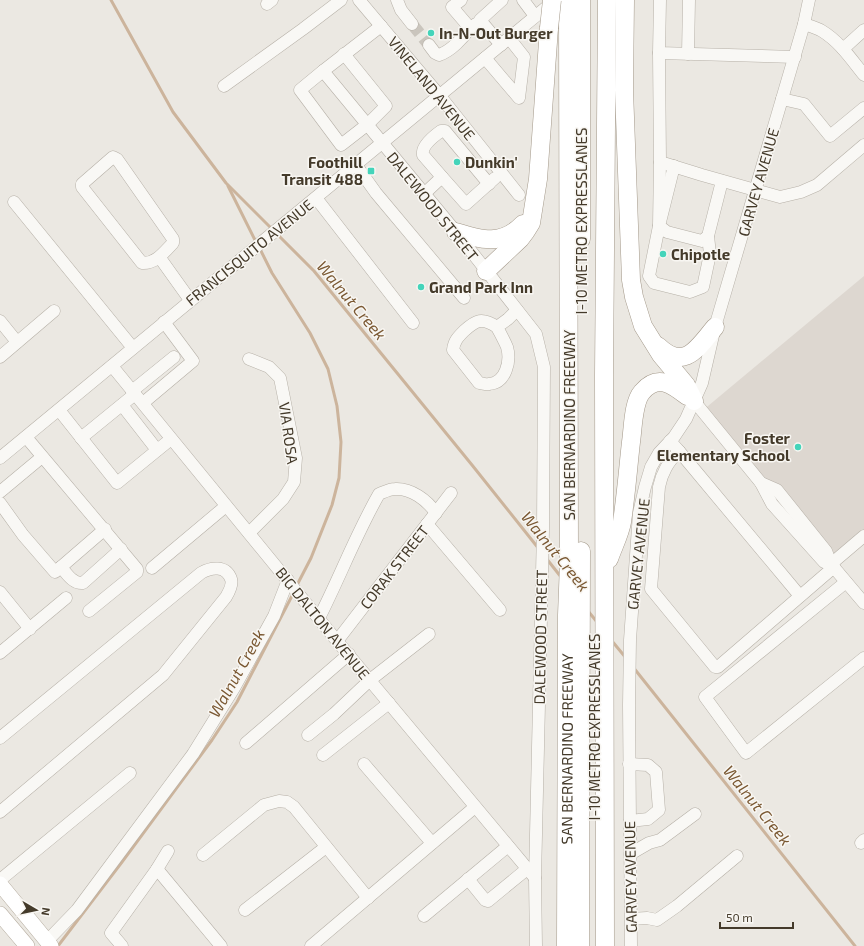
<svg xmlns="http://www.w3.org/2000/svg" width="864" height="946" font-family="'Exo 2',sans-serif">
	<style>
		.built { fill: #ddd7d0 }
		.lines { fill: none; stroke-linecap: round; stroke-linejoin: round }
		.stream { stroke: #ccb49c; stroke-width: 3 }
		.minor-tunnel { stroke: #cac5bd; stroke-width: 12; stroke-dasharray: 12 6; stroke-linecap: butt }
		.minor-casing { stroke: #b6b0a7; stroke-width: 13 }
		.major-casing { stroke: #b7aea1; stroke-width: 16 }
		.highway-casing { stroke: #a39889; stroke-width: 19 }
		.minor { stroke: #f9f8f5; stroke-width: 12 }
		.major { stroke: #fff; stroke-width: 15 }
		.highway { stroke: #fff; stroke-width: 18 }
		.highway-bridge-casing { stroke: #a39889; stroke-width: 19; stroke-linecap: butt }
		.highway-bridge { stroke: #fff; stroke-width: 18 }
		.poi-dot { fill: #44d4ba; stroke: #f8f6f2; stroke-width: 1.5 }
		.labels { text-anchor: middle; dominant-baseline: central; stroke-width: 3; stroke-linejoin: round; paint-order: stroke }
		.poi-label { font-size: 15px; font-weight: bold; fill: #443a2a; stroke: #f8f6f2; text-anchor: start }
		.street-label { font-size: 15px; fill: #443a2a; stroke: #f8f6f2 }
		.water-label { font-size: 16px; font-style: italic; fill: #7a5832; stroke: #f8f6f2 }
	</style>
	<rect width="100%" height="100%" fill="#ebe8e2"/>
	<!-- built -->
	<path class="built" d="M 864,276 L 864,536 L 824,562 L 702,411 Z"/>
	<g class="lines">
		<!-- stream -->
		<g class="stream">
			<path d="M 111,0 L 173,112 L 226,183 L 272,229"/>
			<path d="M 228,186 L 256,242"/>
			<path d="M 276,233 L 314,271 L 472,465 L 539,549"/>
			<path d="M 259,247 L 272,273 L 310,333 L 328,369 L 337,406 L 341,442 L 339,478 L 332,505 L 311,558 L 296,587"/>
			<path d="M 546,558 L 561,577"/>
			<path d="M 588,611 L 597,622"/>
			<path d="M 612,641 L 626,658"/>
			<path d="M 633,667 L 855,946"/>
			<path d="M 58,946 L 122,862 L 212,740 L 237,702 L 294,592"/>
		</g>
		<!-- minor-tunnel -->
		<path class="minor-tunnel" d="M 412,24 L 429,45"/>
		<!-- minor casing -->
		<g class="minor-casing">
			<g id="minor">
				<path d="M 359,0 L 440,96 L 519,195"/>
				<path d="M 397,0 L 401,10 L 412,24"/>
				<path d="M 461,0 L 452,7 L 470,28 L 476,24"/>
				<path d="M 523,0 L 535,16"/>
				<path d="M 660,0 L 659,53 L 795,57"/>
				<path d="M 267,4 L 272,0"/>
				<path d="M 804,24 C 810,26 817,28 822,31 C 840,42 851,59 864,75"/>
				<path d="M 381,26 L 323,71 L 456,232 L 536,334 L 544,367 L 543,530 L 535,878 L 536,946"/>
				<path d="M 429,45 L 435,53 L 439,55 C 451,51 463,38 470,28"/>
				<path d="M 501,45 L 480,20 L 502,0"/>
				<path d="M 843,49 L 864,30"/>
				<path d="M 659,53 L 660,162 L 702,175 L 780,197 L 801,192 L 817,185 L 864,145"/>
				<path d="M 688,54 L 689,0"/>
				<path d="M 485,58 L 519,98 L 524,57 L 509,38"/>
				<path d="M 323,71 L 300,90 L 341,145 L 368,124 L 386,106 L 344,54"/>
				<path d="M 224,86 L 303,29 L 341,0"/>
				<path d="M 782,99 L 804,104 L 830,136 L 864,108"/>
				<path d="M 113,157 L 117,159 L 173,239 L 173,243 C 164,252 156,264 142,263 L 82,187 L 82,184 Z"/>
				<path d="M 660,162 L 659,226 L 667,232 L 702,241 L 708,236 L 722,181"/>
				<path d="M 356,165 L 376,193 L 464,298"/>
				<path d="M 674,166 L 659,226 L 649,276 L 654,283 L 690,292 L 703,287 L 710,254 L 708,236"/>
				<path d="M 442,177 L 423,155 C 421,146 434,136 441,131 L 445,131 L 489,184"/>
				<path d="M 424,194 L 442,177 L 466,204 L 495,178"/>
				<path d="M 316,198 L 413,323"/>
				<path d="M 14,202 L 133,348"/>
				<path d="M 160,258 L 190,300"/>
				<path d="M 0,321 L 17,342"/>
				<path d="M 497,327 C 500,333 504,340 507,347 C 511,361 506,383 489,384 C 486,385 482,383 479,383 L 453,350 C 454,341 458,337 464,331 C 476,320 482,317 497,327 L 508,319 L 517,310"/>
				<path d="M 0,357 L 54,311"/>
				<path d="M 112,366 L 337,641 L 535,878"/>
				<path d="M 132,391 L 174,357"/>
				<path d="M 694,401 L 761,483 L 772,504 L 824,562 L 831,564"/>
				<path d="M 143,403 L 193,361 L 164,322"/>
				<path d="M 122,405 L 157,450"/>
				<path d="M 59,410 L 117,483 L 171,439"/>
				<path d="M 26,437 L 137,569 L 137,572 L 89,611"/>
				<path d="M 81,438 L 135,394"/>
				<path d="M 670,441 L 679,451 C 668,462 662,472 659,487 L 651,589 L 715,667 L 718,667 L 834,567"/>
				<path d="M 679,451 L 800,596"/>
				<path d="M 0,458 L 554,1"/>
				<path d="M 761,483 L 777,490 L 826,551 L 831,564 L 864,603"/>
				<path d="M 0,492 L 42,457"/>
				<path d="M 0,503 L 23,535 L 55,572 L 61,567 C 67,574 73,584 83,583 L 121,549"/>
				<path d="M 427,524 L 500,610"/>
				<path d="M 249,533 L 283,499 L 294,482 L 296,458 L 280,378 L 269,367 L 249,359"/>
				<path d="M 831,564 L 864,536"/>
				<path d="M 61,567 L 105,529"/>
				<path d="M 152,568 L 226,506"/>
				<path d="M 846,582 L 705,697 L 746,753 L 864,658"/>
				<path d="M 0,592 L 30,629"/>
				<path d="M 319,618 C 340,577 356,534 379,494 C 384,492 390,489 395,489 C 411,488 427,500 436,513"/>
				<path d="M 337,641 L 451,493"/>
				<path d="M 0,653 L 66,598"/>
				<path d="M 308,735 L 334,714 L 370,680 L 429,634"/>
				<path d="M 0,738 L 201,573 C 211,567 226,565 231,579 C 233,585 229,592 226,597 L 163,675 L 0,812"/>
				<path d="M 246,743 L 349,654"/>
				<path d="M 323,755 L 389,703"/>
				<path d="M 364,764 L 432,843"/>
				<path d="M 629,764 L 648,765 L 656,772 L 659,810 L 648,819 L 630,821"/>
				<path d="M 861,843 L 864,840"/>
				<path d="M 630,854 L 649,843 L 660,840 L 695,814"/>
				<path d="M 203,855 L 264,805 L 279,801 L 287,802 L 294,807 L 368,898"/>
				<path d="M 157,869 L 221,946"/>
				<path d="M 468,879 L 485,900 L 488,901 L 527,869"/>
				<path d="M 0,880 L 130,773"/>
				<path d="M 245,910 L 326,847"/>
				<path d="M 424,916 L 508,846"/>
				<path d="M 631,919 L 647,918 L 657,920 L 677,906 L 737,856"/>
				<path d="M 47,941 L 77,910 L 193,754 L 234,688 L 274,616 L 288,580"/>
				<path d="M 122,946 L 111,933 L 157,869 L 168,851"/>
				<path d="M 311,946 L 475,807"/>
				<path d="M 631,946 L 629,705 L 630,640 L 639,513 L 645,487 L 651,467 L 659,453 L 674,437 L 686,419 L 702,383 L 715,327 L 804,24 L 809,0"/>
			</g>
		</g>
		<!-- major casing -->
		<g class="major-casing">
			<g id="major">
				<path d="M 0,884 L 51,946"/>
				<path d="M 0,914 L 27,946"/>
			</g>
		</g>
		<!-- highway casing -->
		<g class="highway-casing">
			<g id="highway">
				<path d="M 625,0 L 624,90 L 631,280 L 634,297 L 643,326 L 661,355 L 686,385 L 694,401"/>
				<path d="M 456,232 C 482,240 502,246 523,224"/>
				<path d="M 581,239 L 581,0"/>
				<path d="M 486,271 L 520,239 L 526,231 L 531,223 L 538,179 L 549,28"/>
				<path d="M 658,346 C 685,372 698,347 715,327"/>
				<path d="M 609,559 C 613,547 620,534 622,522 C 626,495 628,469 631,442 C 633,429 633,402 642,392 C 658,373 673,385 687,396"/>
				<path id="s1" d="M 566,946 L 567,615 L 569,563 L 568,0"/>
				<path d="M 580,946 L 581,551"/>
				<path d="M 605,946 L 604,376 L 607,0"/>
			</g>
		</g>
		<!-- minor -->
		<use href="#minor" class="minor"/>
		<!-- major -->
		<use href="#major" class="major"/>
		<!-- highway -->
		<use href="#highway" class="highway"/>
		<!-- highway-bridge casing -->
		<g class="highway-bridge-casing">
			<path id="highway-bridge" d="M 549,28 L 552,0"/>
		</g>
		<!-- highway-bridge -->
		<use href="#highway-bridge" class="highway-bridge"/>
	</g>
	<!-- markers -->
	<g class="poi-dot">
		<circle cx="431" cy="33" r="4"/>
		<circle cx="457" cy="162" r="4"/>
		<rect x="367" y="167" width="8" height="8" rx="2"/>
		<circle cx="663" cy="254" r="4"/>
		<circle cx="421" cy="287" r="4"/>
		<circle cx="798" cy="447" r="4"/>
	</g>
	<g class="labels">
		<!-- poi labels -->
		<g class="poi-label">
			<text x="439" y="33">In-N-Out Burger</text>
			<text x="363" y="162" text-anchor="end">Foothill<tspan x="363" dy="17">Transit 488</tspan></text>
			<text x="465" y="162">Dunkin'</text>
			<text x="671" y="254">Chipotle</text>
			<text x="429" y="287">Grand Park Inn</text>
			<text x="790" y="438" text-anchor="end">Foster<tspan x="790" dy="17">Elementary School</tspan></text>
		</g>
		<!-- street labels -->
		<g class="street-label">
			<text transform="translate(432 88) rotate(51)">VINELAND AVENUE</text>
			<text transform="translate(758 182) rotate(-74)">GARVEY AVENUE</text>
			<text transform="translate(433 206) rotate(51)">DALEWOOD STREET</text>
			<text transform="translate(581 221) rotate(-90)">I-10 METRO EXPRESSLANES</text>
			<text transform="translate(249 252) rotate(-39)">FRANCISQUITO AVENUE</text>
			<text transform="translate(569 425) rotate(-90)">SAN BERNARDINO FREEWAY</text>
			<text transform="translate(289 433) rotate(82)">VIA ROSA</text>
			<text transform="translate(638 554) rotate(-84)">GARVEY AVENUE</text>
			<text transform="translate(394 567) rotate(-52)">CORAK STREET</text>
			<text transform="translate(323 623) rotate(51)">BIG DALTON AVENUE</text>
			<text transform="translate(540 637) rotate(-89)">DALEWOOD STREET</text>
			<text transform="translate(594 727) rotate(-90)">I-10 METRO EXPRESSLANES</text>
			<text stroke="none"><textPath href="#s1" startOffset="197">SAN BERNARDINO FREEWAY</textPath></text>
			<text transform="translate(630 877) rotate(-91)">GARVEY AVENUE</text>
		</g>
		<!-- water labels -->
		<g class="water-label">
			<text transform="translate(352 300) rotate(50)">Walnut Creek</text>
			<text transform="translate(556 551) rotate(51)">Walnut Creek</text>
			<text transform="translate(236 673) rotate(-61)">Walnut Creek</text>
			<text transform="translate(758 805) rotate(51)">Walnut Creek</text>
		</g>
	</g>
	<!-- north arrow -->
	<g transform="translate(36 910) rotate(99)" stroke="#f8f6f2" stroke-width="3" paint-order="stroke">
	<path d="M0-3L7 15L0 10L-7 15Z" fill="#443a2a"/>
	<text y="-6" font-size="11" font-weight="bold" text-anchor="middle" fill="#443a2a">N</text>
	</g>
	<!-- scale -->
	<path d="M720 922v6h73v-6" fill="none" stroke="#443a2a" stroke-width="2"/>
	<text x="726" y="922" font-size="12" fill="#443a2a" stroke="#f8f6f2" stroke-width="3" paint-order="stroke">50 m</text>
</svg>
